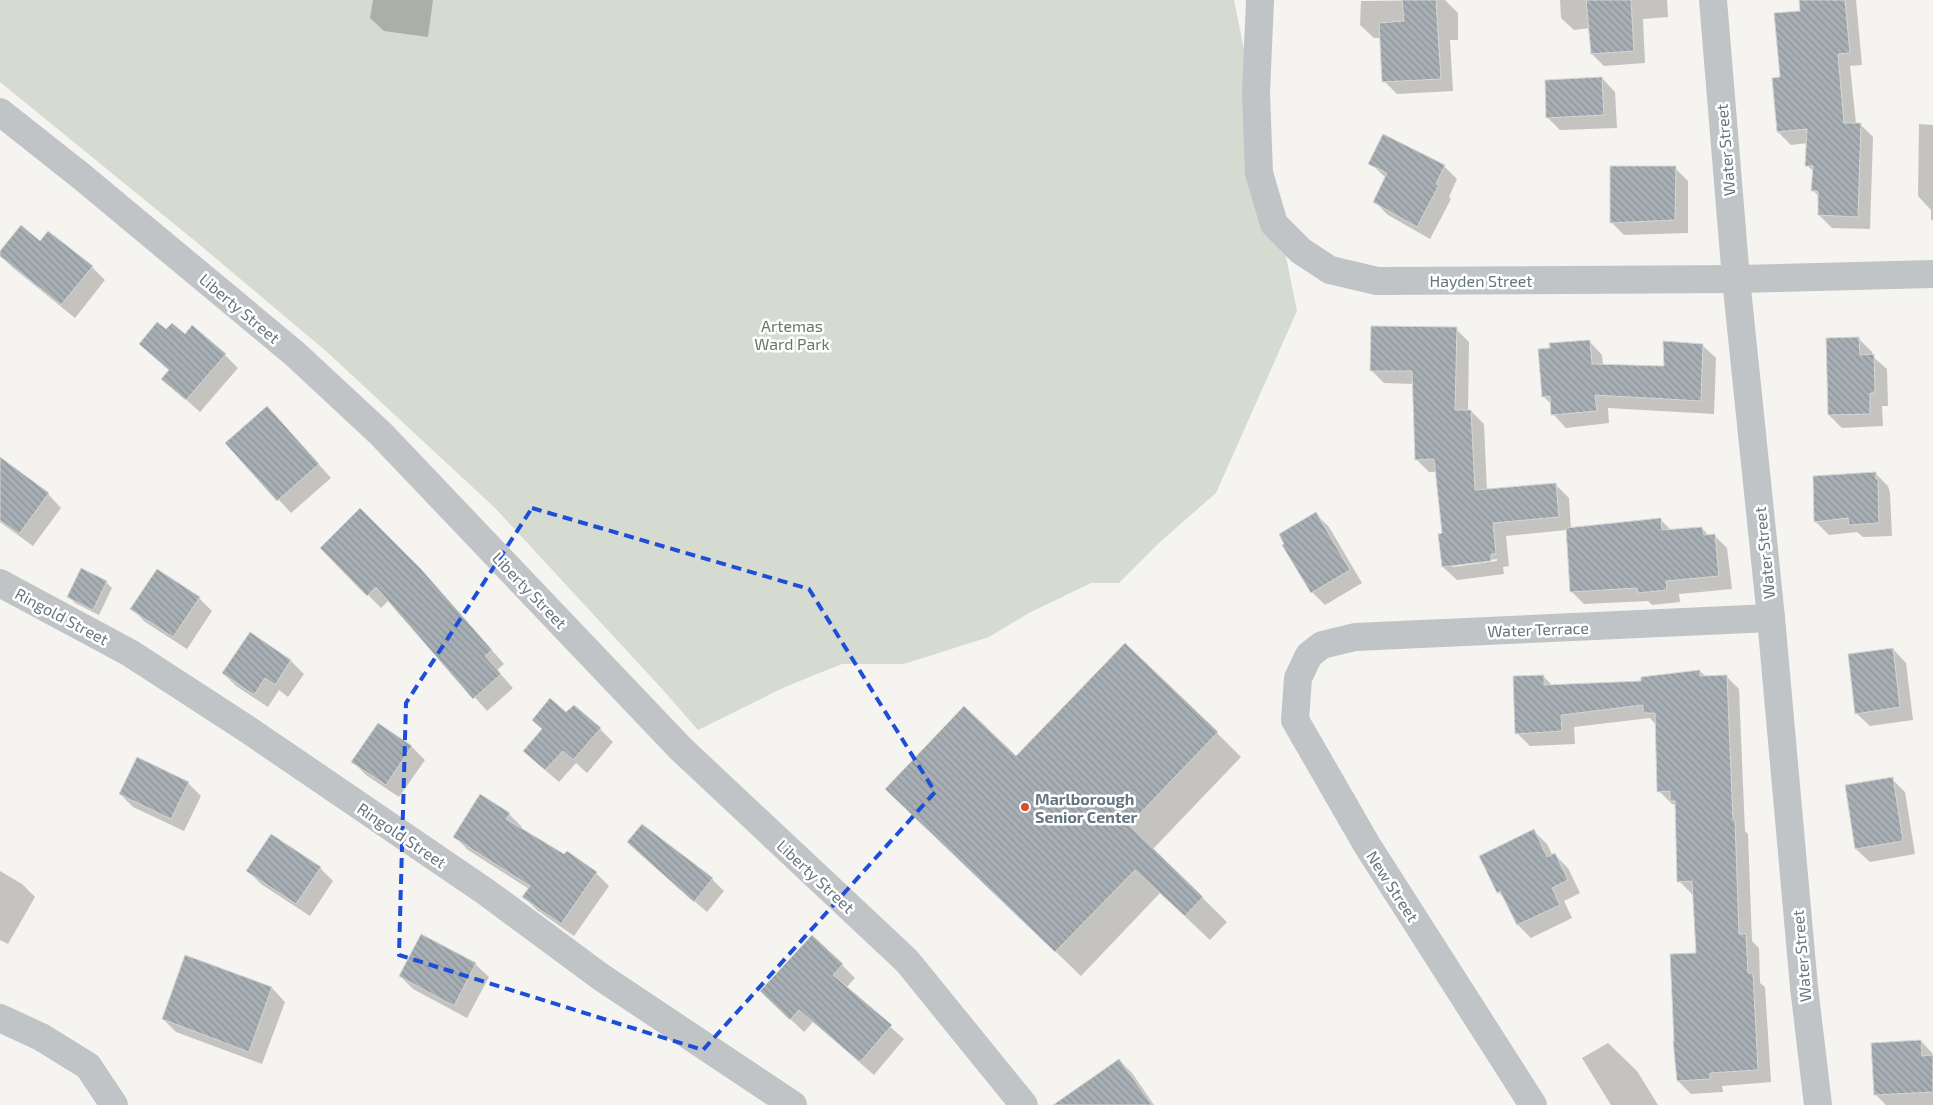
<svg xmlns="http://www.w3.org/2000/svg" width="1933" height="1105" font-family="'Exo 2',sans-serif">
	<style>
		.green { fill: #d6dbd2 }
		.shadow { fill: #0003; fill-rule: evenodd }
		.building { fill: url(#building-back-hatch); stroke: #d6d6d4 }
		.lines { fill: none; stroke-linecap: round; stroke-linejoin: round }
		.minor { stroke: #c0c4c7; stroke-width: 28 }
		.tertiary { stroke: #c0c4c7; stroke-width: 28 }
		.marked { fill: none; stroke: #1d4ed8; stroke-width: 4; stroke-dasharray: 10 6; stroke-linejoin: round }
		.poi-dot { fill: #d94c2d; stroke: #fff; stroke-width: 2 }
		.labels { text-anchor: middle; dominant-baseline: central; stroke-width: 5; stroke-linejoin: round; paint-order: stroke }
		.street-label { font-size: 16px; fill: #657680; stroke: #fff }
		.park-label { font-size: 16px; fill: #697864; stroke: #fff }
		.poi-label { font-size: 16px; font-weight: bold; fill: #657680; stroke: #fff; text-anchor: start }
	</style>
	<defs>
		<pattern id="building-back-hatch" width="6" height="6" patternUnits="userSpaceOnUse" patternTransform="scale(1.25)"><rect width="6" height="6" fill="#a7afb4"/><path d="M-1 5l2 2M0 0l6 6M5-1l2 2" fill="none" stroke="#8c9398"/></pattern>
	</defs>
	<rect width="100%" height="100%" fill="#f5f4f1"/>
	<!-- green -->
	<path class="green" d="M 0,0 L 1234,0 L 1297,311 L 1216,493 L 1160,542 L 1119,583 L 1091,583 L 1029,613 L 989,637 L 904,664 L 842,664 L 785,687 L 698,730 L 663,690 L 495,508 L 327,352 L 200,245 L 0,82 Z"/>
	<!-- shadow -->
	<g class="shadow">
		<path d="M 373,0 L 433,0 L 428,37 L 384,31 L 370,18 Z"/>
		<path d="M 1445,0 L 1458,13 L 1458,40 L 1450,40 L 1453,91 L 1397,94 L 1384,81 L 1381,38 L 1374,38 L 1360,25 L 1361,1 Z"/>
		<path d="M 1560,0 L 1667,0 L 1668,17 L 1643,19 L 1645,63 L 1604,66 L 1592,54 L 1590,28 L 1574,30 L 1561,18 Z"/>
		<path d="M 1800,0 L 1856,0 L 1862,65 L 1850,66 L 1856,124 L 1860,124 L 1873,137 L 1870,229 L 1832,228 L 1819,215 L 1819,197 L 1813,190 L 1814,172 L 1807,165 L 1808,143 L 1791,145 L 1778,132 L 1781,78 L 1801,12 Z"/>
		<path d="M 1602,78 L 1615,92 L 1617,128 L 1560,130 L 1547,117 Z"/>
		<path d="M 1919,124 L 1933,125 L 1933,221 L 1931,219 L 1931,210 L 1918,196 Z"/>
		<path d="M 1370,163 L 1444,166 L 1457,179 L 1449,197 L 1451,199 L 1430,239 L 1388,215 L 1375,202 L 1386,178 Z"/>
		<path d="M 1675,168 L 1688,181 L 1688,233 L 1624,235 L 1611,222 Z"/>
		<path d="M 40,243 L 92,267 L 105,280 L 75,318 L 12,267 L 0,255 L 0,253 Z"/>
		<path d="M 1456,329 L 1469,342 L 1468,411 L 1471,411 L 1484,424 L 1487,491 L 1555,484 L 1569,498 L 1571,529 L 1661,520 L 1672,531 L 1702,528 L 1709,536 L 1714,535 L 1727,548 L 1732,589 L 1679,594 L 1680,602 L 1652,605 L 1648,601 L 1584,604 L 1571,591 L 1567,530 L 1506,536 L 1509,566 L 1503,567 L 1504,574 L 1457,580 L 1443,567 L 1444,534 L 1437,472 L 1429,472 L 1416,459 L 1413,384 L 1384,383 L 1371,370 ZM 1497,559 L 1497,561 L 1453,567 L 1453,565 Z"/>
		<path d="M 167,331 L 185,336 L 225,355 L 238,368 L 200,412 L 163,379 L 170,371 L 140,344 Z"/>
		<path d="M 1859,339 L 1872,352 L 1872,356 L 1887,369 L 1888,406 L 1882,406 L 1883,426 L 1842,428 L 1829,415 Z"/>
		<path d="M 1589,341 L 1602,355 L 1603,366 L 1665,367 L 1702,345 L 1716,358 L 1714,414 L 1608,408 L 1609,423 L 1566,428 L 1553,414 L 1552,405 L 1543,396 Z"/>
		<path d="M 280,421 L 331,478 L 291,513 L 227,443 Z"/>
		<path d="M 2,460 L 48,494 L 61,508 L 33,546 L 0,522 L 0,462 Z"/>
		<path d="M 1875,473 L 1888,486 L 1890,493 L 1892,536 L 1863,537 L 1857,532 L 1829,535 L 1815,521 Z"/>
		<path d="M 360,510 L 434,584 L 504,664 L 497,670 L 513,688 L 487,711 L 389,600 L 381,608 L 321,548 Z"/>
		<path d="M 1316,514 L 1329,527 L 1362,583 L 1325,605 L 1312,592 Z"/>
		<path d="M 106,582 L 112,588 L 99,615 L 75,603 L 69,597 Z"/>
		<path d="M 199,598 L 212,611 L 187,649 L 145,622 L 132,609 Z"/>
		<path d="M 250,634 L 291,661 L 304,674 L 288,697 L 279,690 L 268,707 L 236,686 L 223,673 Z"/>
		<path d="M 1893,649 L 1906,663 L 1913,720 L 1870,726 L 1856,713 Z"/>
		<path d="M 1700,671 L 1706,677 L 1726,676 L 1739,689 L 1745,831 L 1748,834 L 1752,941 L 1759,948 L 1760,983 L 1765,987 L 1771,1082 L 1722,1086 L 1723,1092 L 1691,1094 L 1678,1081 L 1697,954 L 1694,894 L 1692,894 L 1679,881 L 1676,805 L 1672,804 L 1659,791 L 1656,725 L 1650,718 L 1574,727 L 1575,744 L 1530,746 L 1517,733 L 1543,676 L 1553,686 L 1643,682 Z"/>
		<path d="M 566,714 L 600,729 L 613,742 L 587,773 L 576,763 L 559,782 L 538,764 Z"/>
		<path d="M 378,725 L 412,747 L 425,760 L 399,797 L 366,775 L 353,762 Z"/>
		<path d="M 1217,733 L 1241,757 L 1153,849 L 1227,922 L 1210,940 L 1160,893 L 1081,976 L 911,813 L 1016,758 Z"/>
		<path d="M 1892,779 L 1905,792 L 1915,854 L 1870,862 L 1856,849 Z"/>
		<path d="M 188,783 L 201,796 L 184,831 L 133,807 L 120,794 Z"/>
		<path d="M 509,814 L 522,827 L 521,829 L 596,873 L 609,886 L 574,936 L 537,910 L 524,897 L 529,889 L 468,850 L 455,837 Z"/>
		<path d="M 1534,831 L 1547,844 L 1553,856 L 1555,855 L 1568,868 L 1580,893 L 1564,901 L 1572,918 L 1531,938 L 1518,925 L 1506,900 L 1498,892 Z"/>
		<path d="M 640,854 L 712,879 L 724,891 L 707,912 Z"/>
		<path d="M 320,868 L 333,881 L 310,916 L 261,884 L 248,871 Z"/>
		<path d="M 0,871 L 22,884 L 35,897 L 8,944 L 0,940 Z"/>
		<path d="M 421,936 L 475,964 L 489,977 L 467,1018 L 413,989 L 400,976 Z"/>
		<path d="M 186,956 L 272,988 L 285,1002 L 262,1064 L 176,1032 L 163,1019 Z"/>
		<path d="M 842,965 L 855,978 L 846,988 L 904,1039 L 874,1075 L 813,1022 L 804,1032 L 775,1004 Z"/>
		<path d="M 1921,1041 L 1933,1054 L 1933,1105 L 1886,1105 L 1875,1094 Z"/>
		<path d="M 1608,1043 L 1637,1071 L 1658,1105 L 1611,1105 L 1582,1058 Z"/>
		<path d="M 1119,1060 L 1132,1073 L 1154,1105 L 1085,1105 Z"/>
	</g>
	<!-- building -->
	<g class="building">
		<path d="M 1402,0 L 1436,0 L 1441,79 L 1382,82 L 1379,23 L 1404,21 Z"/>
		<path d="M 1586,0 L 1631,0 L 1634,51 L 1591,54 Z"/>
		<path d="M 1799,0 L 1845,0 L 1850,53 L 1838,54 L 1844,123 L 1861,123 L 1858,217 L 1818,215 L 1818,191 L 1811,191 L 1813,166 L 1805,166 L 1807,129 L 1777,132 L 1772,78 L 1780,77 L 1774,13 L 1800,11 Z"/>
		<path d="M 1602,77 L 1604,115 L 1546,118 L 1545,80 Z"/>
		<path d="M 1383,134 L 1445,165 L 1436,184 L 1439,185 L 1417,227 L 1373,202 L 1387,173 L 1368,164 Z"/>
		<path d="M 1610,166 L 1676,166 L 1675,220 L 1610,223 Z"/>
		<path d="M 21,225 L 40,241 L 48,231 L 93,266 L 61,305 L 0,256 L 0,251 Z"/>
		<path d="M 157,322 L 166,329 L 172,323 L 185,334 L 192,325 L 226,354 L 186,400 L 161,379 L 169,370 L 139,344 Z"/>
		<path d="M 1371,326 L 1457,327 L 1455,410 L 1471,410 L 1475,490 L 1556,483 L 1559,517 L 1493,523 L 1496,554 L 1491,554 L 1491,561 L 1442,567 L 1438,534 L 1442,533 L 1434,459 L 1415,460 L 1412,371 L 1370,371 Z"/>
		<path d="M 1859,337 L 1860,355 L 1874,354 L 1875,393 L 1870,393 L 1870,414 L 1828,415 L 1826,338 Z"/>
		<path d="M 1590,340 L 1592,364 L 1664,366 L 1663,341 L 1703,344 L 1701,401 L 1595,395 L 1597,411 L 1551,415 L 1550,396 L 1542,397 L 1538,349 L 1550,348 L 1549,343 Z"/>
		<path d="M 267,406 L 319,464 L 277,501 L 225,443 Z"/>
		<path d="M 0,457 L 49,493 L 19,534 L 0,520 Z"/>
		<path d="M 1876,472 L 1876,479 L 1878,479 L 1879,523 L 1849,525 L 1848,518 L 1814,522 L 1813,476 Z"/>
		<path d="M 360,508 L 421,569 L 492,650 L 485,656 L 501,674 L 473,699 L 376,587 L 367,596 L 320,548 Z"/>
		<path d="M 1316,512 L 1350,570 L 1311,593 L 1282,545 L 1284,544 L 1279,534 Z"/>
		<path d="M 1661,518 L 1662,530 L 1702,527 L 1704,535 L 1715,534 L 1719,576 L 1666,581 L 1667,590 L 1638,593 L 1637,588 L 1570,592 L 1566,528 Z"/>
		<path d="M 81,568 L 107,581 L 93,610 L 67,597 Z"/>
		<path d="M 157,569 L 200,597 L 173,637 L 130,609 Z"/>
		<path d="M 250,632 L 291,660 L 275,685 L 265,678 L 254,695 L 222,673 Z"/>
		<path d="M 1125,643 L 1218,732 L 1129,825 L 1203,897 L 1185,916 L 1135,870 L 1055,952 L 885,789 L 964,706 L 1016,756 Z"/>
		<path d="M 1893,648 L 1900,707 L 1855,714 L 1848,654 Z"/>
		<path d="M 1700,670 L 1700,676 L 1727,675 L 1733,820 L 1735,820 L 1739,934 L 1746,934 L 1748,973 L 1753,973 L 1758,1070 L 1710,1073 L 1710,1079 L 1677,1081 L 1673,1041 L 1674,1041 L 1670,954 L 1696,953 L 1692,881 L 1677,882 L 1675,801 L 1670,801 L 1670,791 L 1657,792 L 1655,713 L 1643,713 L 1643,705 L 1561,715 L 1562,731 L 1515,734 L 1513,676 L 1544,675 L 1544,685 L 1641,681 L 1641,677 Z"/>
		<path d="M 550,698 L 566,712 L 574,705 L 601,728 L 573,760 L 563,751 L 545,770 L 523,751 L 542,729 L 532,720 Z"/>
		<path d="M 378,723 L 412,746 L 386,785 L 351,762 Z"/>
		<path d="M 137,757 L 189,782 L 171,819 L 119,794 Z"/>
		<path d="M 1893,777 L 1903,841 L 1855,849 L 1845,785 Z"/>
		<path d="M 480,794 L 510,813 L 506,819 L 564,854 L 567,851 L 597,872 L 561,924 L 522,897 L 530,886 L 453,837 Z"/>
		<path d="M 642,824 L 713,878 L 694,902 L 627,842 Z"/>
		<path d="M 1534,829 L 1547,857 L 1555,853 L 1568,880 L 1552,888 L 1560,905 L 1517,925 L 1500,891 L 1497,893 L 1479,856 Z"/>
		<path d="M 271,834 L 321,867 L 296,904 L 246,871 Z"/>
		<path d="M 421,934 L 476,963 L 454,1006 L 399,976 Z"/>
		<path d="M 812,935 L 843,964 L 833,975 L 892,1025 L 860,1062 L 799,1010 L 790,1020 L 760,991 Z"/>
		<path d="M 185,955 L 272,987 L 249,1052 L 162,1019 Z"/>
		<path d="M 1921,1040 L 1922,1056 L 1933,1055 L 1933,1092 L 1874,1095 L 1871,1043 Z"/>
		<path d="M 1119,1059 L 1152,1105 L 1053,1105 Z"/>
	</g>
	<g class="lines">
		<!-- minor -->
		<g class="minor">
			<path d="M 1260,0 L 1256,93 L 1259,173 L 1274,224 L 1301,251 L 1330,270 L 1377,281 L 1736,279 L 1933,274"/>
			<path d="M 1713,0 L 1736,279 L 1771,618 L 1804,987 L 1818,1105"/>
			<path d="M 0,583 L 130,653 L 247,729 L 486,892 L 601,977 L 793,1105"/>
			<path d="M 0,1018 L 41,1037 L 88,1066 L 114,1105"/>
			<path d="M 1533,1105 L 1367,845 L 1295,720 L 1298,678 L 1309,655 L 1322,645 L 1355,637 L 1771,618"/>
		</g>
		<!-- tertiary -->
		<path class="tertiary" d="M 0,112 L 81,176 L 295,354 L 381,434 L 681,749 L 907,961 L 1024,1105"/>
	</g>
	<!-- marked area -->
	<path class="marked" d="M 532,508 L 809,589 L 935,792 L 703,1050 L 399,955 L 406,703 Z"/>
	<!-- markers -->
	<circle class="poi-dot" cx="1025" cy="807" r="5"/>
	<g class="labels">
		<!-- street labels -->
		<g class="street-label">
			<text transform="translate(1725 150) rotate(-95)">Water Street</text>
			<text x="1481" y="280">Hayden Street</text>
			<text transform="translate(240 308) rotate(40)">Liberty Street</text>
			<text transform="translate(1764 553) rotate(-96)">Water Street</text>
			<text transform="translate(530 590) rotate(46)">Liberty Street</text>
			<text transform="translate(62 616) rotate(28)">Ringold Street</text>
			<text transform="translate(1538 629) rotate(-2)">Water Terrace</text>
			<text transform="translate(402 835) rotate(34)">Ringold Street</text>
			<text transform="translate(816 876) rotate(43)">Liberty Street</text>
			<text transform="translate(1393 886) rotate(57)">New Street</text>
			<text transform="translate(1801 956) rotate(-95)">Water Street</text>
		</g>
		<!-- park labels -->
		<g class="park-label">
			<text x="792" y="325">Artemas<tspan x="792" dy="18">Ward Park</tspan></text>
		</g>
		<!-- poi labels -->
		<g class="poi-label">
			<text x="1035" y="798">Marlborough<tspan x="1035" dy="18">Senior Center</tspan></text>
		</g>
	</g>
</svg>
